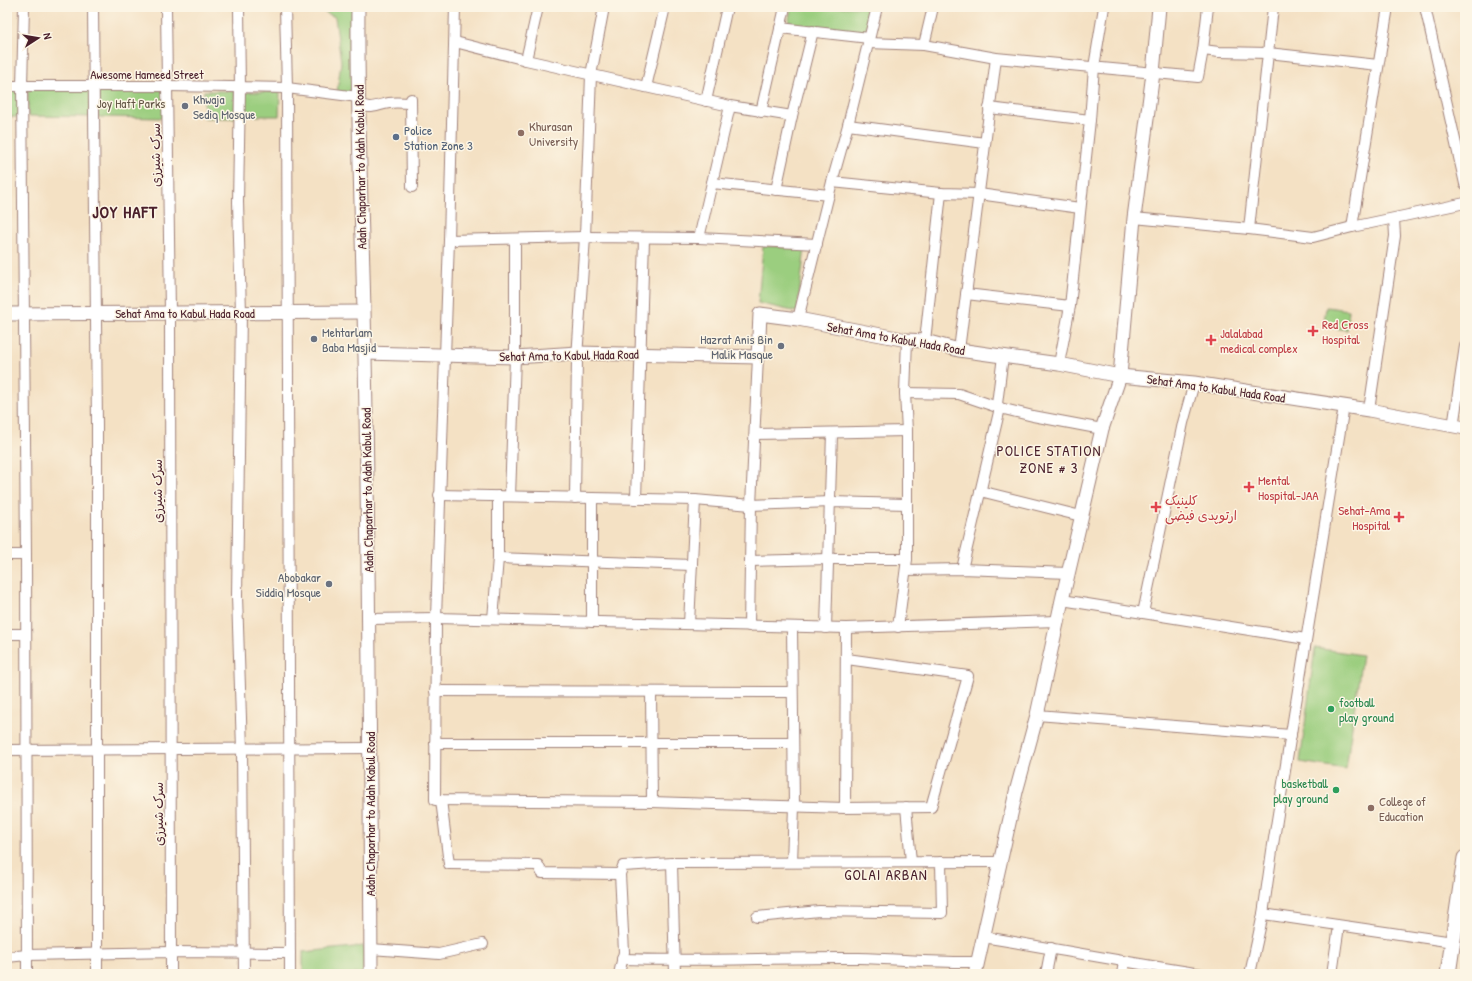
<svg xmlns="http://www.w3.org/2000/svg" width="1472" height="981" font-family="'Patrick Hand','Playpen Sans Arabic',sans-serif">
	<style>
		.green { fill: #9bce7f; stroke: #727655 }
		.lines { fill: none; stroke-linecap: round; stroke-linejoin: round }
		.minor-casing { stroke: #9f8078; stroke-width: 12 }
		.major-casing { stroke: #9f8078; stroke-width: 15 }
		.highway-casing { stroke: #9f8078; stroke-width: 17 }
		.minor { stroke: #fff; stroke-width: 10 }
		.major { stroke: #fff; stroke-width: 13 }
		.highway { stroke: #fff; stroke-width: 15 }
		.worship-dot { fill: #6b7280; stroke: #fcf5e5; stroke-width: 1.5 }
		.education-dot { fill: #8d6e63; stroke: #fcf5e5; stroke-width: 1.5 }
		.service-dot { fill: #5c6f8a; stroke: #fcf5e5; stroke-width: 1.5 }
		.health-dot { fill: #e0444e; stroke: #fcf5e5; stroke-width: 1.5 }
		.leisure-dot { fill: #2e9e5b; stroke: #fcf5e5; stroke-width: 1.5 }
		.labels { text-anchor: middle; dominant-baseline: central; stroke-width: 3; stroke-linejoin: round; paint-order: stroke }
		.street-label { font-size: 13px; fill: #4a1f2b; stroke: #fcf5e5 }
		.worship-label { font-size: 13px; fill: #5b616d; stroke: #fcf5e5; text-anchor: start }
		.park-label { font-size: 13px; fill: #625444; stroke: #fcf5e5 }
		.education-label { font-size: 13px; fill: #785e54; stroke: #fcf5e5; text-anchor: start }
		.service-label { font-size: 13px; fill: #4e5e75; stroke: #fcf5e5; text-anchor: start }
		.health-label { font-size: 13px; fill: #be3a42; stroke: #fcf5e5; text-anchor: start }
		.leisure-label { font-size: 13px; fill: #27864d; stroke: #fcf5e5; text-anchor: start }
		.quarter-label { font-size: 15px; letter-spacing: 1px; fill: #4a1f2b; stroke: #fcf5e5 }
		.district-label { font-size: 17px; font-weight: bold; letter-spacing: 1px; fill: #4a1f2b; stroke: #fcf5e5 }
	</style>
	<rect width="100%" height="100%" fill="#fcf5e5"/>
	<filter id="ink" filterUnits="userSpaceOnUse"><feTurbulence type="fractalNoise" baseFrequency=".025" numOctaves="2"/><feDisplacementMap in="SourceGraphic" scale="8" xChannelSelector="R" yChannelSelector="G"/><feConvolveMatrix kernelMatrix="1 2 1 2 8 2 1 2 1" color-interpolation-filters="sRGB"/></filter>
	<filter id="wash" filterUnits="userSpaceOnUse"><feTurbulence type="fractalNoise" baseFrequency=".012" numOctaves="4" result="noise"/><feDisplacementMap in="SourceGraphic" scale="16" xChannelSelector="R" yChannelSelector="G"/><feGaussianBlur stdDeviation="0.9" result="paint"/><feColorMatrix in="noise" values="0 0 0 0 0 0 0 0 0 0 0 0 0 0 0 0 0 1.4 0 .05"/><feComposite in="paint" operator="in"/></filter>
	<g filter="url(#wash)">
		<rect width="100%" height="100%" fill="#f4e1c4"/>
		<!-- green -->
		<g class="green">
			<path d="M 320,7 L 354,7 L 354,94 L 337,93 L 341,62 L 335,17 L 322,11 Z"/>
			<path d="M 791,7 L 872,7 L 865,35 L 788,26 Z"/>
			<rect x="7" y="89" width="14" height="28"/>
			<path d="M 28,89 L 93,89 L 93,117 L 28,116 Z"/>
			<path d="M 98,89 L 164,90 L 164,118 L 98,117 Z"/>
			<rect x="204" y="91" width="31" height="27"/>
			<path d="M 245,92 L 280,92 L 279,116 L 245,116 Z"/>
			<path d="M 763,246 L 805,248 L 797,312 L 758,303 Z"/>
			<path d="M 1326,307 L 1349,310 L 1347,330 L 1326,327 L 1324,323 Z"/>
			<path d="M 1315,648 L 1362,655 L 1346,769 L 1300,762 Z"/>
			<path d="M 364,946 L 363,974 L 303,974 L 303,952 Z"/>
		</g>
	</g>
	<g filter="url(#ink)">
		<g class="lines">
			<!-- minor casing -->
			<g class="minor-casing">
				<g id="minor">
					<path d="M 24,7 L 22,86 L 26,555 L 27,974"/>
					<path d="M 93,7 L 97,425 L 97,974"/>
					<path d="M 166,7 L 170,313 L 171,974"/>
					<path d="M 239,7 L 240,88 L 238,202 L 241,313 L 237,596 L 242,749 L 244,974"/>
					<path d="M 285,7 L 287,88 L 290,974"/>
					<path d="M 455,7 L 449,240 L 436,618 L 435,800 L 652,802 L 845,808 L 931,807 L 968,676 L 847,659"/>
					<path d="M 1425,7 L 1465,184"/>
					<path d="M 780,28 L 869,38"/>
					<path d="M 455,42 L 526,60 L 730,106 L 792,116"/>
					<path d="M 868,43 L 924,45 L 996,58 L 1198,77 L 1203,50 L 1208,7"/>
					<path d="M 924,45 L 933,7"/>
					<path d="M 1203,50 L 1219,52 L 1268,53 L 1378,65"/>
					<path d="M 526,60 L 538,7"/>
					<path d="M 7,86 L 168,86 L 287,88 L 358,97"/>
					<path d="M 646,87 L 665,7"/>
					<path d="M 411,99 L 412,187"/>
					<path d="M 706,101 L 727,7"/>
					<path d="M 358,103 C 370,111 376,105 389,103 C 396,102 404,103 411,103"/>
					<path d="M 989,108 L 1090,120"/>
					<path d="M 761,112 L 785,7"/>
					<path d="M 848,125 L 985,143"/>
					<path d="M 832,182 L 941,193 L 979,194 L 1080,208"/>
					<path d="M 712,183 L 829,195"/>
					<path d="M 776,190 L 792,116 L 813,31"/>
					<path d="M 1134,218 L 1249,229 L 1313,237 L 1352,227 L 1465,203"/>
					<path d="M 1352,227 L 1388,7"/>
					<path d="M 1249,229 L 1273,7"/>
					<path d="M 699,238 L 730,106"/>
					<path d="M 449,240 L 585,237 L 699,238 L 817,244"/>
					<path d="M 966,294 L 1070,306"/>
					<path d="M 798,319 L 832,182 L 848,125 L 877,7"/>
					<path d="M 925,341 L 941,193"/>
					<path d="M 959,350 L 996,58"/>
					<path d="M 1059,364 L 1070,306 L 1090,120 L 1094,67 L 1104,7"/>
					<path d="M 905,393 L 959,394 L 1000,408 L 1033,416 L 1102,429"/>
					<path d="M 1369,410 L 1395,236 L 1394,219"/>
					<path d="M 1453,427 L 1465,346"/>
					<path d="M 755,434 L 907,431"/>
					<path d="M 980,491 L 1081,516"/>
					<path d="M 439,495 L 695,500 L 751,505 L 831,502 L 907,504"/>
					<path d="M 510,496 L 515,357 L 515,239"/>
					<path d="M 575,498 L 577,358 L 585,237 L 591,75 L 604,7"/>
					<path d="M 592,498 L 592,622"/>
					<path d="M 636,499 L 644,239"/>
					<path d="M 7,555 L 26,555"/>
					<path d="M 498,558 L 692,565"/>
					<path d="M 750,561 L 829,559 L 907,559"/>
					<path d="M 962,569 L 1000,408 L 997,404 L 1003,356"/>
					<path d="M 906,570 L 962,569 L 1068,573"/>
					<path d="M 1062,600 L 1306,639"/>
					<path d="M 1143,613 L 1183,423 L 1194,383"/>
					<path d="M 369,619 L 436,618 L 846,628 L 1057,621"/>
					<path d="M 493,619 L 498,558 L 498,496"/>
					<path d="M 689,624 L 695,500"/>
					<path d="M 749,626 L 751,505 L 758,357"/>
					<path d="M 898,627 L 907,559 L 907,431 L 905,393 L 907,340"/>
					<path d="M 826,628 L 832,433"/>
					<path d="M 7,634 L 25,634"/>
					<path d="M 435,691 L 792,692"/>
					<path d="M 651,692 L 652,802"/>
					<path d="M 1037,715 L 1291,735"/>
					<path d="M 435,743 L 792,743"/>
					<path d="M 7,750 L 371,748"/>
					<path d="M 441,800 L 449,864 L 538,865 L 542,873 L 620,874"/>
					<path d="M 906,807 L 911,862"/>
					<path d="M 845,808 L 846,628"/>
					<path d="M 792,862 L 794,806 L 792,627"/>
					<path d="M 672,863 L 675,974"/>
					<path d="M 1263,914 L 1453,942"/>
					<path d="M 757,917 L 819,911 L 942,913 L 941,862"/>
					<path d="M 984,937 C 1056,949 1129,963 1202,974"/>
					<path d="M 371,949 L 439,954 L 483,944"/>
					<path d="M 7,957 L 27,955 L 171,952 L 290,953"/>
					<path d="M 622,959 C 701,962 780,957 859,958 C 899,959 938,963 978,962"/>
					<path d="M 619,974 L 624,952 L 620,874 L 623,866 L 672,863 L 1000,862"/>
					<path d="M 1046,974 L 1051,948"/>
					<path d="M 1122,974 L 1124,962"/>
					<path d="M 1250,974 L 1263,914 L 1272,851 L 1344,406"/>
					<path d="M 1332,974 L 1339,926"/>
				</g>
			</g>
			<!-- major casing -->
			<g class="major-casing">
				<g id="major">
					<path d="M 358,7 C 357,124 363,240 365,357 C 369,563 370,768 371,974"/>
					<path d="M 7,314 L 363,312"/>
					<path d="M 365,353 L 515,357 L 578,353 L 758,357 L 760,314 L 798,319 L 907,340 L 925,341 L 959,350 L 1059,364 L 1120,376 L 1194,383 L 1369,410 L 1465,428"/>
					<path d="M 975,974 L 1016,792 L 1037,715 L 1062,600 L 1102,429 L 1120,376 L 1134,218 L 1153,73 L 1159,7"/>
				</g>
			</g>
			<!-- highway casing -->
			<g class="highway-casing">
				<path id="highway" d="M 1448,974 L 1465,858"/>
			</g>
			<!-- minor -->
			<use href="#minor" class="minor"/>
			<!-- major -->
			<use href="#major" class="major"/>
			<!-- highway -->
			<use href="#highway" class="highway"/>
		</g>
	</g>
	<!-- markers -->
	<g class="worship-dot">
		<circle cx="185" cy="106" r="4"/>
		<circle cx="314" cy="339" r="4"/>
		<circle cx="781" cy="346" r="4"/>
		<circle cx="329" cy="584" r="4"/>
	</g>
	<g class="education-dot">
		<circle cx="521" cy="133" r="4"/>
		<circle cx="1371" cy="808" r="4"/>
	</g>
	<circle class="service-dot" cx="396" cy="137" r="4"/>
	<g class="health-dot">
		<path d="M1311 325h4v4h4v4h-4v4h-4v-4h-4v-4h4z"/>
		<path d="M1209 334h4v4h4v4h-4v4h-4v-4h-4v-4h4z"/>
		<path d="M1247 481h4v4h4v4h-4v4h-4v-4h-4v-4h4z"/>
		<path d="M1154 501h4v4h4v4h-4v4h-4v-4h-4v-4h4z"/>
		<path d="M1397 511h4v4h4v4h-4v4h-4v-4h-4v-4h4z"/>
	</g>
	<g class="leisure-dot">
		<circle cx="1331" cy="709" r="4"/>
		<circle cx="1336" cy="790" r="4"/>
	</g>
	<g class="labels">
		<!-- street labels -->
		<g class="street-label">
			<text x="147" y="74">Awesome Hameed Street</text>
			<text transform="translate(155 155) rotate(-90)">سرک شیرزی</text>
			<text transform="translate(360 167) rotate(-91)">Adah Chaparhar to Adah Kabul Road</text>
			<text x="185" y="313">Sehat Ama to Kabul Hada Road</text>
			<text transform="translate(896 338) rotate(10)">Sehat Ama to Kabul Hada Road</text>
			<text transform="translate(569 355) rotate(-1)">Sehat Ama to Kabul Hada Road</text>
			<text transform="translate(1216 388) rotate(8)">Sehat Ama to Kabul Hada Road</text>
			<text transform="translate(367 490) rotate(-91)">Adah Chaparhar to Adah Kabul Road</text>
			<text transform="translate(157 491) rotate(-90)">سرک شیرزی</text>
			<text transform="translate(158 814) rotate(-90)">سرک شیرزی</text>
			<text transform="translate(370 814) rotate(-90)">Adah Chaparhar to Adah Kabul Road</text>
		</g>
		<!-- worship labels -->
		<g class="worship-label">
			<text x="193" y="99">Khwaja<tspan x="193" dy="15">Sediq Mosque</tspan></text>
			<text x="322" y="332">Mehtarlam<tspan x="322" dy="15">Baba Masjid</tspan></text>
			<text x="773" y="339" text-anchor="end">Hazrat Anis Bin<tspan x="773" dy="15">Malik Masque</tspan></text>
			<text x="321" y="577" text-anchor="end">Abobakar<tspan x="321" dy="15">Siddiq Mosque</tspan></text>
		</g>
		<!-- park labels -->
		<g class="park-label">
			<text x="131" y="103">Joy Haft Parks</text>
		</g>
		<!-- education labels -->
		<g class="education-label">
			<text x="529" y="126">Khurasan<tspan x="529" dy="15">University</tspan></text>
			<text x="1379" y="801">College of<tspan x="1379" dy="15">Education</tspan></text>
		</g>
		<!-- service labels -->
		<g class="service-label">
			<text x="404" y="130">Police<tspan x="404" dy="15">Station Zone 3</tspan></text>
		</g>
		<!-- health labels -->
		<g class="health-label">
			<text x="1322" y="324">Red Cross<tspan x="1322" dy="15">Hospital</tspan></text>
			<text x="1220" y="333">Jalalabad<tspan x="1220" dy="15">medical complex</tspan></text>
			<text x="1258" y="480">Mental<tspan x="1258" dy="15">Hospital-JAA</tspan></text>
			<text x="1165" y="500">کلینیک<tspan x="1165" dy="15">ارتوپدی فیضی</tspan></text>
			<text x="1390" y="510" text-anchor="end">Sehat-Ama<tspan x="1390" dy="15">Hospital</tspan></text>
		</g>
		<!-- leisure labels -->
		<g class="leisure-label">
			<text x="1339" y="702">football<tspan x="1339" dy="15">play ground</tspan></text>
			<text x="1328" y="783" text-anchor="end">basketball<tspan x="1328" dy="15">play ground</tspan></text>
		</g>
		<!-- quarter labels -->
		<g class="quarter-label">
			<text x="1049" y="450">POLICE STATION<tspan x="1049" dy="17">ZONE # 3</tspan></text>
			<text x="886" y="874">GOLAI ARBAN</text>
		</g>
		<!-- district labels -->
		<g class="district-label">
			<text x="125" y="211">JOY HAFT</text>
		</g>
	</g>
	<!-- margin -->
	<rect width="1472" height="981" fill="none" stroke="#fcf5e5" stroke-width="24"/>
	<!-- north arrow -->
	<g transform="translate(38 38) rotate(78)" stroke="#fcf5e5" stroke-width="3" paint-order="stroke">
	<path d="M0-3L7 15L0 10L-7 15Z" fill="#4a1f2b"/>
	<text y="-6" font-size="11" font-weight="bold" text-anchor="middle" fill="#4a1f2b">N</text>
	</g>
</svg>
